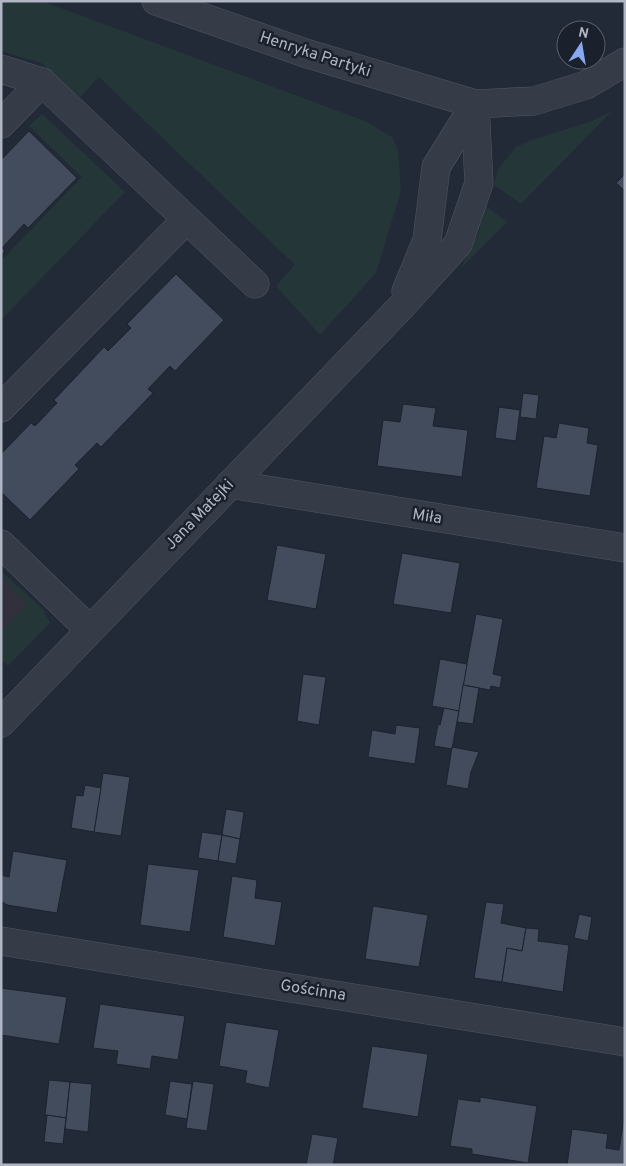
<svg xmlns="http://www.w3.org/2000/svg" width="626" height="1166" font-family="Overpass,sans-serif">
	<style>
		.medical { fill: #32303c }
		.green { fill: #253639 }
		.building { fill: #434c5c; stroke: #1c232e }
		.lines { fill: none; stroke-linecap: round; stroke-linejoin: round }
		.minor-casing { stroke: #505662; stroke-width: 29 }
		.minor { stroke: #353c48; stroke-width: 28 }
		.labels { text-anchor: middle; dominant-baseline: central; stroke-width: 5; stroke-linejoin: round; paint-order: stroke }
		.street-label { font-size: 16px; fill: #b0b6c4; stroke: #1b212c }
	</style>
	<rect width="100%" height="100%" fill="#222937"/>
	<!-- medical -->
	<path class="medical" d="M 1,576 L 27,605 L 1,631 Z"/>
	<!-- green -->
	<g class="green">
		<path d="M 1,1 L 42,1 L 365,121 L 392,137 L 398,150 L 401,191 L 376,273 L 320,335 L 276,286 L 295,265 L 99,77 L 80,97 L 41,63 L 1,51 Z"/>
		<path d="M 612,111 L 521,204 L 494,185 L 498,169 L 516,147 L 532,140 L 592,121 Z"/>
		<path d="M 42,114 L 125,192 L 1,320 L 1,261 L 82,177 L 29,126 Z"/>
		<path d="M 486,206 L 507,222 L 461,268 L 478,234 Z"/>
		<path d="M 1,571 L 42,608 L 50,623 L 8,666 L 1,659 L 1,631 L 26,605 L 1,576 Z"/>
	</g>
	<!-- building -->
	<g class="building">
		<path d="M 29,131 L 77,178 L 28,228 L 24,224 L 2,248 L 5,251 L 1,256 L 1,160 Z"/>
		<path d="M 625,174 L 625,191 L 616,183 Z"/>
		<path d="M 176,274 L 224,320 L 175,371 L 170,366 L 148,389 L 153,393 L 101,447 L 97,443 L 75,465 L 79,469 L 30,520 L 1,492 L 1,454 L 31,423 L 35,426 L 57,403 L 54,400 L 104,347 L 108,351 L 131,328 L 127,324 Z"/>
		<path d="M 523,393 L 539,395 L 536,419 L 520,417 Z"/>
		<path d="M 403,404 L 436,408 L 433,426 L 468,430 L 462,477 L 377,466 L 383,420 L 400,422 Z"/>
		<path d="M 499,407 L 520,410 L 516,441 L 495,438 Z"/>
		<path d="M 559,423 L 589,428 L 587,443 L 598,445 L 590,496 L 536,488 L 544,436 L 556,438 Z"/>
		<path d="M 277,545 L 326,554 L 316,609 L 267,600 Z"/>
		<path d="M 402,553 L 460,563 L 451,613 L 393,604 Z"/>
		<path d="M 476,614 L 503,619 L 493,674 L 502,676 L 500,688 L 491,686 L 490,690 L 463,685 Z"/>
		<path d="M 440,659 L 467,664 L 459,711 L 432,706 Z"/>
		<path d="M 303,674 L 326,677 L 319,725 L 297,721 Z"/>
		<path d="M 463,685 L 479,688 L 473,724 L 457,722 Z"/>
		<path d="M 444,708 L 459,711 L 452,749 L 434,746 L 438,724 L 440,725 Z"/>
		<path d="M 396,725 L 420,728 L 415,764 L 368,757 L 372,730 L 395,734 Z"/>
		<path d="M 452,747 L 479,752 L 471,772 L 468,789 L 446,785 Z"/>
		<path d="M 103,773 L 130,777 L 121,836 L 94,832 Z"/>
		<path d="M 85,785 L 101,788 L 94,832 L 71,828 L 76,795 L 83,796 Z"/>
		<path d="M 226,809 L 244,812 L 240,839 L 222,835 Z"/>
		<path d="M 202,832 L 222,835 L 218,861 L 198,858 Z"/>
		<path d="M 222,835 L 240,839 L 236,864 L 218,861 Z"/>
		<path d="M 13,851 L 67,860 L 57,913 L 7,905 L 1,901 L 1,875 L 9,877 Z"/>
		<path d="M 148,864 L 199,870 L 190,932 L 140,925 Z"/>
		<path d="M 232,876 L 257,880 L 255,898 L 282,902 L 275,946 L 223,937 Z"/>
		<path d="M 486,902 L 504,904 L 501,923 L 526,928 L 522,951 L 507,948 L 502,982 L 474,978 Z"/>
		<path d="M 373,906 L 428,915 L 419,967 L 365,959 Z"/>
		<path d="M 579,914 L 592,917 L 588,941 L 574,938 Z"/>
		<path d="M 526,928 L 539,929 L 538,941 L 569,945 L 563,992 L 502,982 L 507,948 L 522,951 Z"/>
		<path d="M 1,988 L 67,997 L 59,1044 L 1,1035 Z"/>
		<path d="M 100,1004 L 185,1016 L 178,1060 L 152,1056 L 150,1069 L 116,1064 L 118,1051 L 93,1048 Z"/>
		<path d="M 226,1022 L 279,1030 L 269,1088 L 245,1083 L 247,1071 L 219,1066 Z"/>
		<path d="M 372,1046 L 428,1054 L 418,1117 L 362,1108 Z"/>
		<path d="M 49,1080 L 70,1082 L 66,1118 L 45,1115 Z"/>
		<path d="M 170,1081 L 192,1084 L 187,1119 L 165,1115 Z"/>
		<path d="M 193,1081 L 214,1084 L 207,1131 L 186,1128 Z"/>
		<path d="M 70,1082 L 92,1084 L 88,1132 L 65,1129 Z"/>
		<path d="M 480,1097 L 537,1106 L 528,1163 L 472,1154 L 472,1149 L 450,1146 L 458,1099 L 480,1102 Z"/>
		<path d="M 625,1112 L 625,1165 L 567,1165 L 572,1129 L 608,1134 L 606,1148 L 619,1150 Z"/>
		<path d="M 47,1115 L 66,1118 L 63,1144 L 44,1142 Z"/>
		<path d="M 312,1134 L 338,1138 L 333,1165 L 306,1165 Z"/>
	</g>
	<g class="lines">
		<!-- minor casing -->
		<g class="minor-casing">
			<g id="minor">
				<path d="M 156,1 L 305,53 L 475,104 L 534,101 L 586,85 L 625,62"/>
				<path d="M 1,69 L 42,82 L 255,284"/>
				<path d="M 1,124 L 42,82"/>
				<path d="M 406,291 L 427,240 L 436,167 L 475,104"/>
				<path d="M 1,408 L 186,220"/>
				<path d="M 230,484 L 625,548"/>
				<path d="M 1,544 L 90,630"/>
				<path d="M 1,723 L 400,308 L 458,244 L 479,183 L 475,104"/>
				<path d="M 1,941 L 625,1042"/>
			</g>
		</g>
		<!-- minor -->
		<use href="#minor" class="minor"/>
	</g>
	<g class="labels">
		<!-- street labels -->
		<g class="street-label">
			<text transform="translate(315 55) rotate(18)">Henryka Partyki</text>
			<text transform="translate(200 515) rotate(-46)">Jana Matejki</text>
			<text transform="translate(427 517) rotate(9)">Miła</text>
			<text transform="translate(313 991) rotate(9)">Gościnna</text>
		</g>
	</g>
	<!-- border -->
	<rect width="626" height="1166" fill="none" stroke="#b0b6c4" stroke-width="5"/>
	<!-- north arrow -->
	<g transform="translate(581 45) rotate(12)"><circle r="24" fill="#1b212c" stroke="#575d69"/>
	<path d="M0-4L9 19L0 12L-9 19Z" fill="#87a9f2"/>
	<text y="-8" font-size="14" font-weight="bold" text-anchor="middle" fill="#b0b6c4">N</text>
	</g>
</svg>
